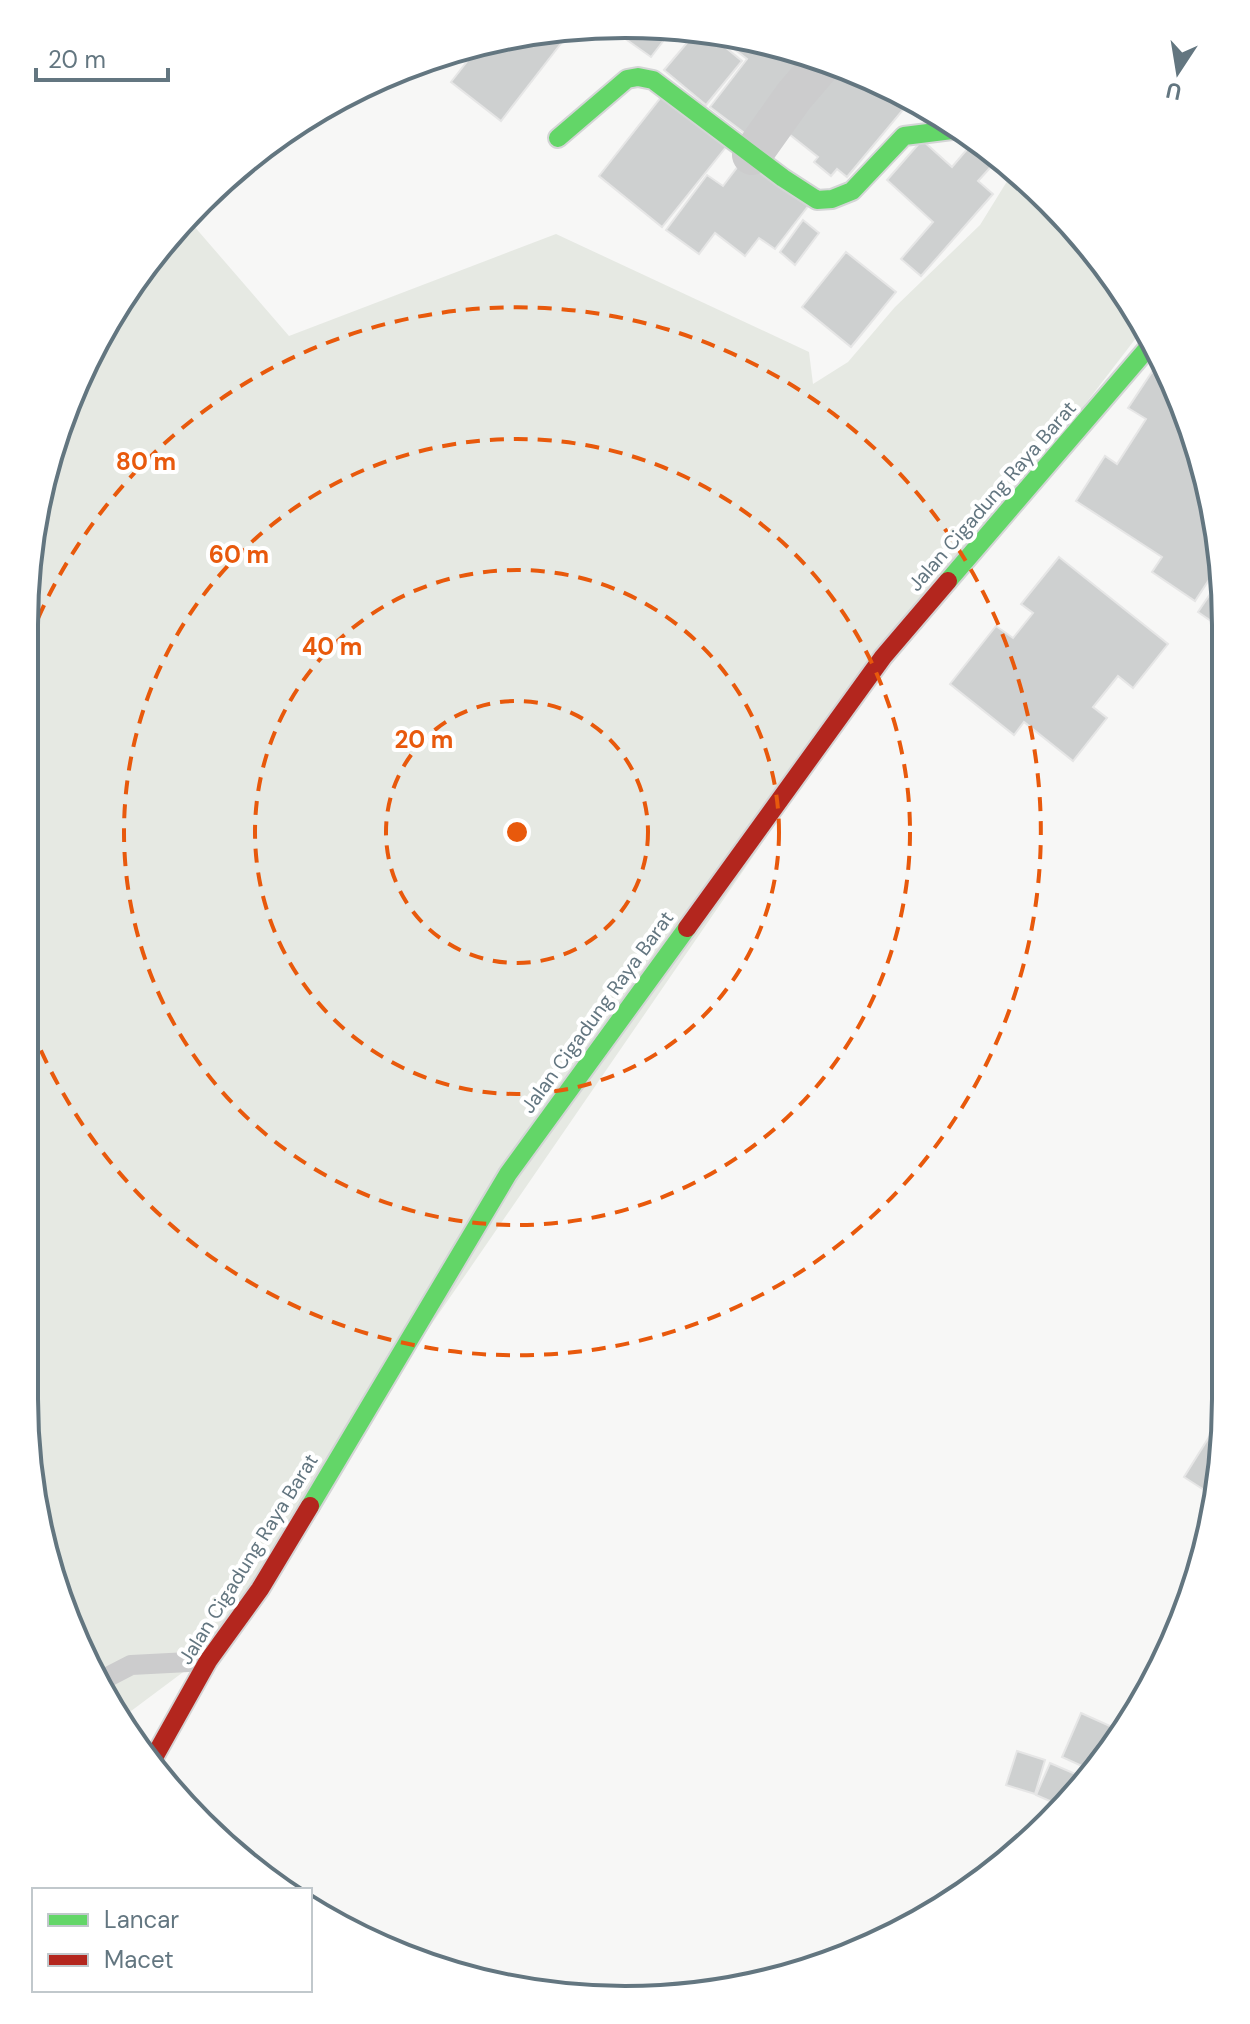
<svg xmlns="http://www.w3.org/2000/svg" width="1250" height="2024" font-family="'DM Sans',sans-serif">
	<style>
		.green { fill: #e6e9e3 }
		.building { fill: #ced0d0; stroke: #e6e6e6; stroke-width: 2 }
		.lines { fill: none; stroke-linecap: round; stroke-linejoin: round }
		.fast-casing { stroke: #d4d5d6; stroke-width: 22 }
		.jam-casing { stroke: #d4d5d6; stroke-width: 22 }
		.lane { stroke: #cccccd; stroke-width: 20 }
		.street { stroke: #cccccd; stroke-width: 40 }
		.fast { stroke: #63d668; stroke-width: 18 }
		.jam { stroke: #b3261e; stroke-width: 18 }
		.ring { fill: none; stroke: #e8590c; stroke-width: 4; stroke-dasharray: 14 10 }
		.labels { text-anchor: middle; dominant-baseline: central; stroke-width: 8; stroke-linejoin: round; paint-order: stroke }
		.street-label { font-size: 20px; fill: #637680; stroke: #fff }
		.rim { fill: none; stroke: #637680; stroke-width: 4 }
		.centre { fill: #e8590c; stroke: #fff; stroke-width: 4 }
		.ring-label { font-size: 24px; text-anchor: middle; font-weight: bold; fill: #e8590c; stroke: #fff; stroke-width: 8; stroke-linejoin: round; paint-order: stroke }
	</style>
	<rect width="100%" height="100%" fill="#f7f7f6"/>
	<!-- green -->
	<path class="green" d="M 1014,170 L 1077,229 L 1146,325 L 884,666 L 202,1658 L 119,1720 L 56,1592 L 24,1399 L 29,547 L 70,395 L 148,259 L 187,218 L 289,336 L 556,234 L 809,352 L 813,384 L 848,362 L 895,307 L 980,225 Z"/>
	<!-- building -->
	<g class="building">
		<path d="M 665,25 L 674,27 L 651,57 L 613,30 L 616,27 Z"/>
		<path d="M 573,28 L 501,121 L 451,82 L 480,45 L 547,29 Z"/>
		<path d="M 697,31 L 708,33 L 742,61 L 706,105 L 664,70 Z"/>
		<path d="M 715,34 L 781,45 L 813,57 L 751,138 L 710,107 L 747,59 Z"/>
		<path d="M 831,63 L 877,81 L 907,105 L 847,177 L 837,169 L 831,176 L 814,162 L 818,157 L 784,130 Z"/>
		<path d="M 662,96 L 726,147 L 662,227 L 599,176 Z"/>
		<path d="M 922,140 L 952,167 L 975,140 L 998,159 L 978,181 L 993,194 L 921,276 L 901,259 L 933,222 L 887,180 Z"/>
		<path d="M 745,157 L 809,205 L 775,249 L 759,238 L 745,256 L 715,233 L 699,254 L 666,230 L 707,175 L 723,186 Z"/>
		<path d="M 803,220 L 819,233 L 795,265 L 780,252 Z"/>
		<path d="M 846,252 L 896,292 L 851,347 L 802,307 Z"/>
		<path d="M 1152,372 L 1173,386 L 1194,432 L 1220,563 L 1195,601 L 1152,572 L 1162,557 L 1076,501 L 1105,456 L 1117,464 L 1146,419 L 1128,408 Z"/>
		<path d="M 1059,557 L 1168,644 L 1133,688 L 1118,676 L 1093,707 L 1107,718 L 1073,761 L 1024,722 L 1014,735 L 950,684 L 996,626 L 1013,638 L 1033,613 L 1021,604 Z"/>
		<path d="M 1223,575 L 1225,585 L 1224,630 L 1198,612 Z"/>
		<path d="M 1221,1418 L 1221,1477 L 1215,1497 L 1184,1477 Z"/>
		<path d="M 1081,1713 L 1121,1731 L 1102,1765 L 1095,1772 L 1062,1757 Z"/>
		<path d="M 1017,1751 L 1045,1760 L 1035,1794 L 1006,1785 Z"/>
		<path d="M 1050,1763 L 1087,1779 L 1059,1805 L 1036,1795 Z"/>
	</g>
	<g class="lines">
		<!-- fast casing -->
		<g class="fast-casing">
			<g id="fast">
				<path d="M 558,138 L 627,79 L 638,77 L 653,80 L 783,178 L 817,200 L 832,199 L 852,191 L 904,136 L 960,129"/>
				<path d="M 948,581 L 1153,342"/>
				<path d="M 310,1506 L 508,1174 L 687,928"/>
			</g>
		</g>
		<!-- jam casing -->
		<g class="jam-casing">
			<g id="jam">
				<path d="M 687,928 L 883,657 L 948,581"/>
				<path d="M 152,1761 L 208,1661 L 260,1589 L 310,1506"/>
			</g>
		</g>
		<!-- lane -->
		<path class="lane" d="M 100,1681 L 131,1665 L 208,1661"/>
		<!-- street -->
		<path class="street" d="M 752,155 L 794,96 L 824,61"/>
		<!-- fast -->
		<use href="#fast" class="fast"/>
		<!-- jam -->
		<use href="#jam" class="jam"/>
	</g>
	<!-- distance rings -->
	<g class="ring">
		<circle cx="517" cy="832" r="131"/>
		<circle cx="517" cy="832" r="262"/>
		<circle cx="517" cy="832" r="393"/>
		<path d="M29 640A524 524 0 1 1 28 1020"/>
	</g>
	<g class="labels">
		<!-- street labels -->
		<g class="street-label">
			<text transform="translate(992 496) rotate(-49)">Jalan Cigadung Raya Barat</text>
			<text transform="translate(597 1012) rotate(-54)">Jalan Cigadung Raya Barat</text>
			<text transform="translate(248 1559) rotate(-58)">Jalan Cigadung Raya Barat</text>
		</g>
	</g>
	<!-- crop -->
	<path d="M0 0H1250V2024H0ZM625 38H625A587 587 0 0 1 1212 625V1399A587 587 0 0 1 625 1986H625A587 587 0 0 1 38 1399V625A587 587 0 0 1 625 38Z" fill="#fff" fill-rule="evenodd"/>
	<path class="rim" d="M625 38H625A587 587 0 0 1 1212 625V1399A587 587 0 0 1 625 1986H625A587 587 0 0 1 38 1399V625A587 587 0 0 1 625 38Z"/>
	<circle cx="517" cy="832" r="12" class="centre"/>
	<g class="ring-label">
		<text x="146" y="470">80 m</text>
		<text x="239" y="563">60 m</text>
		<text x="332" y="655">40 m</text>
		<text x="424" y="748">20 m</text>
	</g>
	<!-- legend -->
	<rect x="32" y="1888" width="280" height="104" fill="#ffffff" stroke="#c1c8cc" stroke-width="2"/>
	<rect x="48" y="1914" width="40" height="12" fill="#63d668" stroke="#c1c8cc" stroke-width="2"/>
	<text x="104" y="1928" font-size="24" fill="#637680">Lancar</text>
	<rect x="48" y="1954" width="40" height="12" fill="#b3261e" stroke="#c1c8cc" stroke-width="2"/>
	<text x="104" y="1968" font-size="24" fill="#637680">Macet</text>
	<!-- north arrow -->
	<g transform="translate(1178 72) rotate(192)" stroke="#ffffff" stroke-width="6" paint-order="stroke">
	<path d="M0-6L14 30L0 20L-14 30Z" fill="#637680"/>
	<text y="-12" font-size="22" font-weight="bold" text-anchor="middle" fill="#637680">U</text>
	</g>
	<!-- scale -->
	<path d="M36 68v12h132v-12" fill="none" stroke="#637680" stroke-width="4"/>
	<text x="48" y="68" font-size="24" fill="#637680" stroke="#ffffff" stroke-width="6" paint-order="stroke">20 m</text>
</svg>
